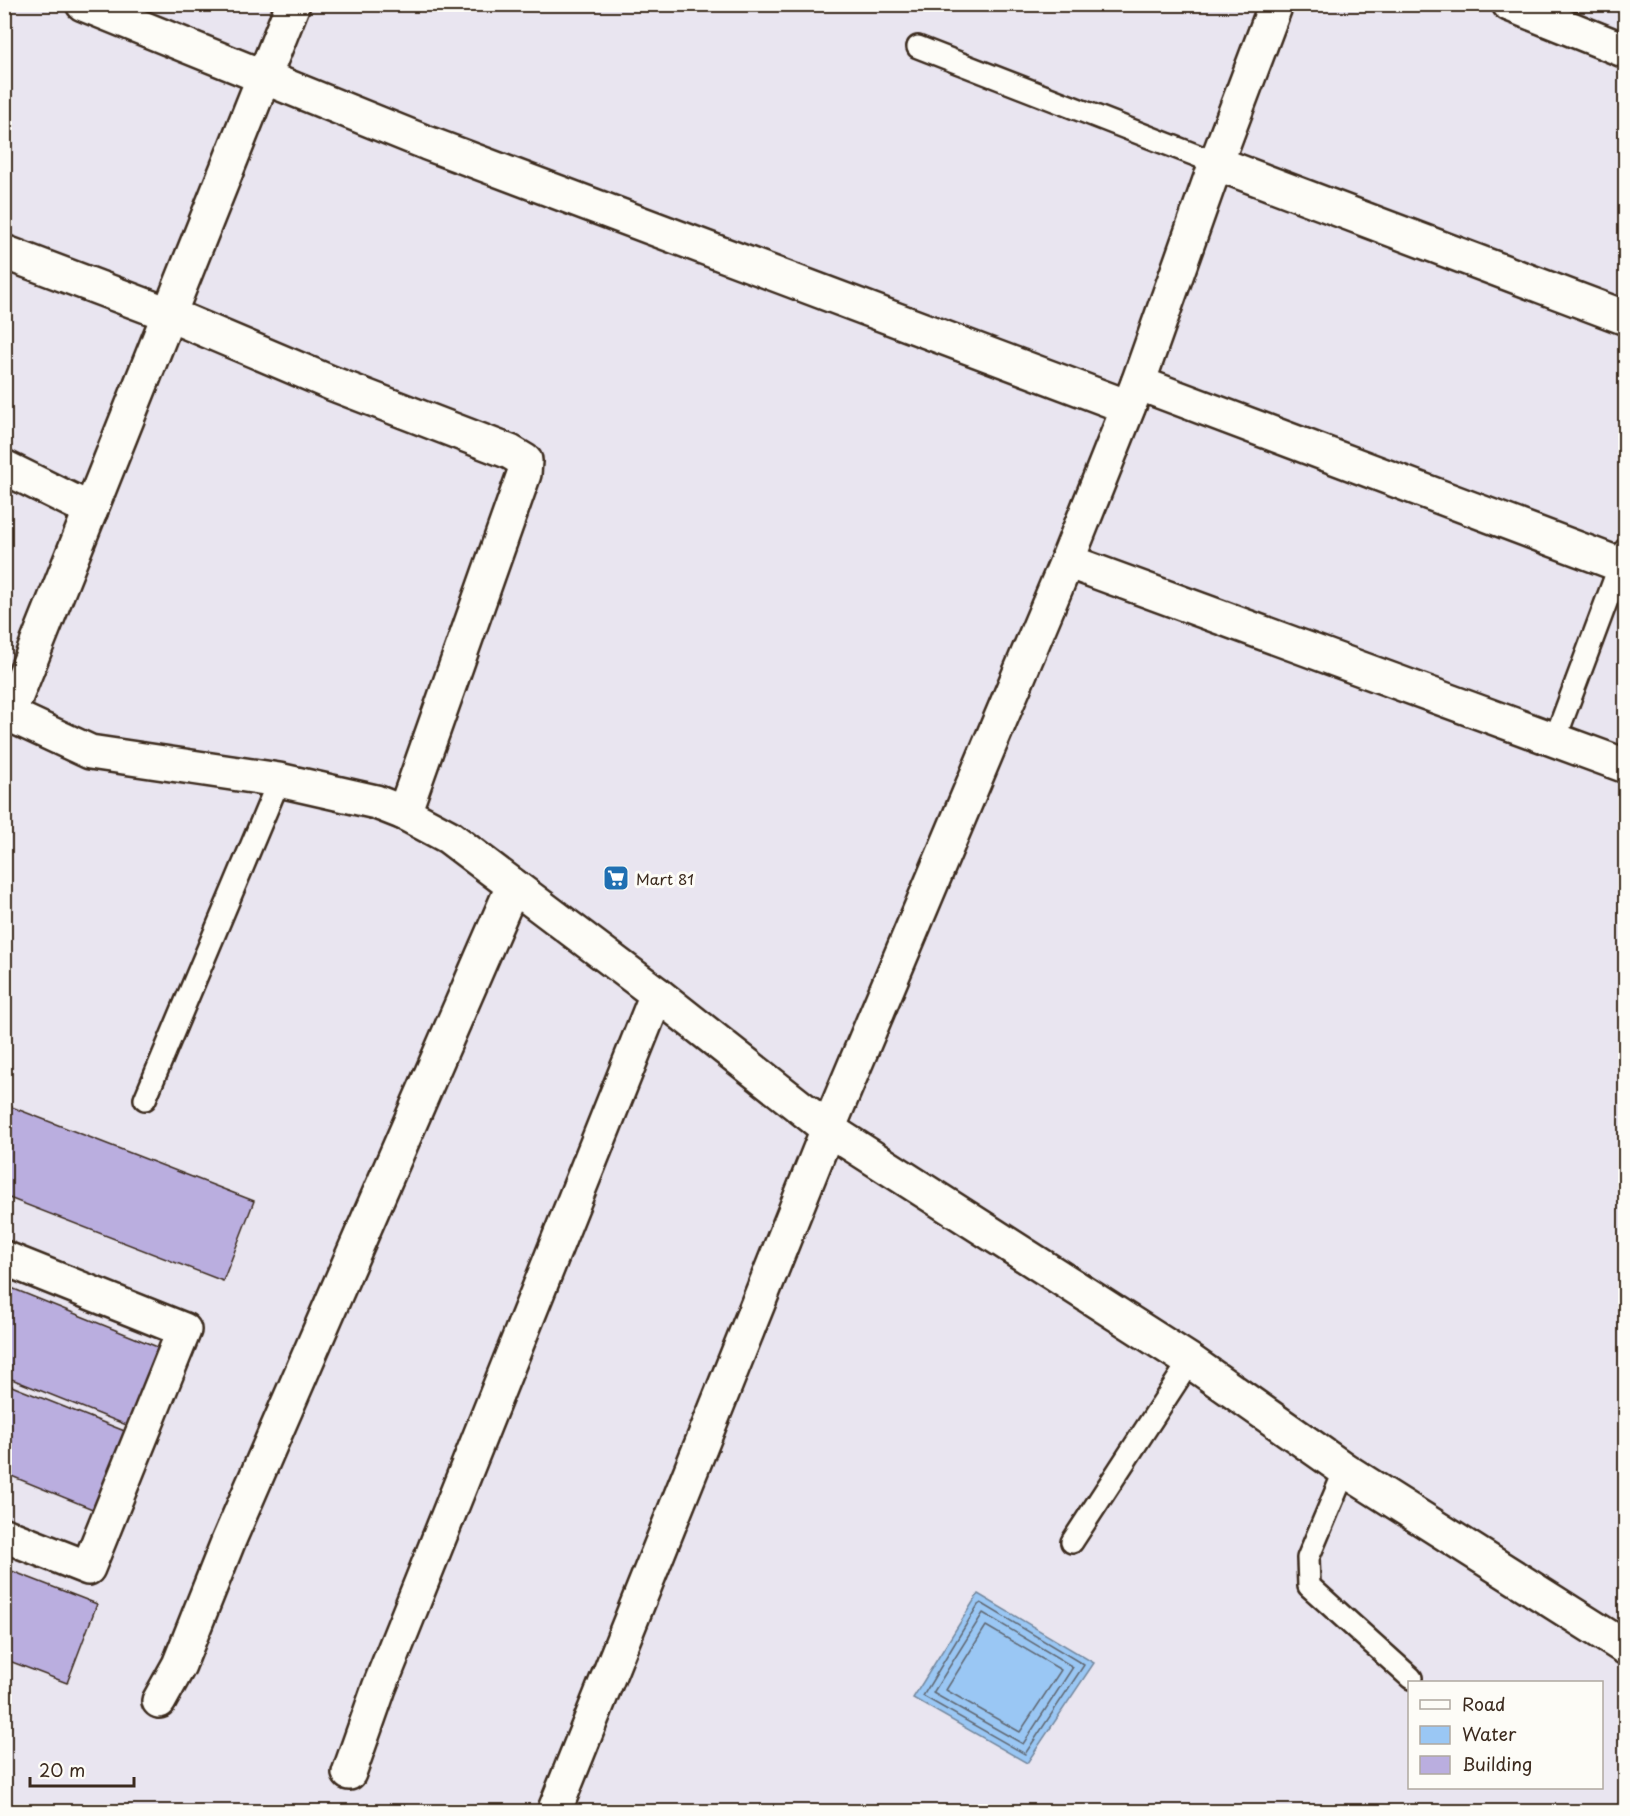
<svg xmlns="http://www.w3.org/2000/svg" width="1630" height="1816" font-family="'Playpen Sans',sans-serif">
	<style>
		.water { fill: #9ac7f4; stroke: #74889e; stroke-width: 1.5 }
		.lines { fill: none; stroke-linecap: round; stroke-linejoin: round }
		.shore { stroke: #616974; stroke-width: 1.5 }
		.building { fill: #baaedf; stroke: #3b2a1e; stroke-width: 1.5 }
		.lane-casing { stroke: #3b2a1e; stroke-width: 26 }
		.street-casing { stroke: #3b2a1e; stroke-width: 38 }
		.secondary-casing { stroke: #3b2a1e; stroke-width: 38 }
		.lane { stroke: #fdfcf7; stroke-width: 21 }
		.street { stroke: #fdfcf7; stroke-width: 33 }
		.secondary { stroke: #fdfcf7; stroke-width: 33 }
		.labels { text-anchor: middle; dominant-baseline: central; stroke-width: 6; stroke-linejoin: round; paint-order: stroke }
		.poi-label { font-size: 15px; fill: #3b2a1e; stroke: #fdfcf7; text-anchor: start }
	</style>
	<rect width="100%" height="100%" fill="#e9e5f0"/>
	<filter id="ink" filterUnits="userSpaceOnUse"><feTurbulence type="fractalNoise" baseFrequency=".0167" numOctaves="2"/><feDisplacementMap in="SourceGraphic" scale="12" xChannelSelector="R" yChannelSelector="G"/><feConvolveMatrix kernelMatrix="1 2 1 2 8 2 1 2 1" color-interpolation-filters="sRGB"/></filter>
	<g filter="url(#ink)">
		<!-- water -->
		<path class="water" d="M 978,1594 L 1094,1663 L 1027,1763 L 913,1698 Z"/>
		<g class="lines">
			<!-- shore -->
			<g class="shore">
				<path d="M 981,1603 L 1084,1665 L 1025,1754 L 923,1696 L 978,1605 Z"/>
				<path d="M 983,1613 L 1073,1667 L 1023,1744 L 933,1693 Z"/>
				<path d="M 986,1626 L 1061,1670 L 1020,1732 L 946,1690 Z"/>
			</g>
		</g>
		<!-- building -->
		<g class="building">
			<path d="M 4,1104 L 254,1201 L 223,1281 L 4,1196 Z"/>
			<path d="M 4,1285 L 160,1348 L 129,1426 L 4,1376 Z"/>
			<path d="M 4,1383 L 127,1432 L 95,1510 L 4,1473 Z"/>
			<path d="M 4,1568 L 97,1604 L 67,1683 L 4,1659 Z"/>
		</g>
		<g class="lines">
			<!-- lane casing -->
			<g class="lane-casing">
				<g id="lane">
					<path d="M 918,47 L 1216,163"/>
					<path d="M 1555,739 L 1626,549"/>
					<path d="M 145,1099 L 279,780"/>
					<path d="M 1345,1470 L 1308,1558 L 1309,1586 L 1411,1678"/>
					<path d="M 1072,1542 L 1190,1361"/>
				</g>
			</g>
			<!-- street casing -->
			<g class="street-casing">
				<g id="street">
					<path d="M 83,4 L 427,143 L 1128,407"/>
					<path d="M 1216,163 L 1626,318"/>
					<path d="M 4,252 L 168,314 L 331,383 L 510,452 L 525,461 L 524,474 L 404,813"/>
					<path d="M 1138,383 L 1626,567"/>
					<path d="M 4,467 L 91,510"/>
					<path d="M 1067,561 L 1626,766"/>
					<path d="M 4,712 L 90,752 L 279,780 L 376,802 L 404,813 L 449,837 L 657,994 L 828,1129 L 1190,1361 L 1345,1470 L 1626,1648"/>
					<path d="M 9,714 L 293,4"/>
					<path d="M 4,1258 L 184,1330 L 88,1568 L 4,1535"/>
					<path d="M 159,1701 L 179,1665 L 228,1542 L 513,886"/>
					<path d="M 349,1773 L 379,1688 L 657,994"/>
					<path d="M 554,1812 L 828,1129 L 1067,561 L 1138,383 L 1216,163 L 1276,4"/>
				</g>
			</g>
			<!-- secondary casing -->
			<g class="secondary-casing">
				<path id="secondary" d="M 1509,4 L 1626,51"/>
			</g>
			<!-- lane -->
			<use href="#lane" class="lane"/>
			<!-- street -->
			<use href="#street" class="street"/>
			<!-- secondary -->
			<use href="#secondary" class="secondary"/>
		</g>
	</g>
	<!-- icons -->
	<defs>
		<g id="supermarket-square" transform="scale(1.35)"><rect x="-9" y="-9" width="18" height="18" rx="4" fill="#1f6fb2" stroke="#fdfcf7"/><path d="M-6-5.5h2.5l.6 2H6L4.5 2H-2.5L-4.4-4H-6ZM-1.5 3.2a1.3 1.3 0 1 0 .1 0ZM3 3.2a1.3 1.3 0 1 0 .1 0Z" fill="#fff"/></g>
	</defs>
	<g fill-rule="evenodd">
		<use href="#supermarket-square" x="616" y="878"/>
	</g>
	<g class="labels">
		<!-- poi labels -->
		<g class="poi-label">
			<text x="636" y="878">Mart 81</text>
		</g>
	</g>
	<!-- margin -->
	<rect width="1630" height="1816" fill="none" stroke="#fdfcf7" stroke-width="24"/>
	<rect x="12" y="12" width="1606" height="1792" fill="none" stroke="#3b2a1e" stroke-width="2" filter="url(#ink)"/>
	<!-- legend -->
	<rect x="1408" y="1681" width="195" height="108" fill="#fdfcf7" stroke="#afa8a0" stroke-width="1.5"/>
	<rect x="1420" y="1700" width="30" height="9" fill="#fdfcf7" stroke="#afa8a0" stroke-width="1.5"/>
	<text x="1462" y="1711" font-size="18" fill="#3b2a1e">Road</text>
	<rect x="1420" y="1726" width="30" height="18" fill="#9ac7f4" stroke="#afa8a0" stroke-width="1.5"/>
	<text x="1462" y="1741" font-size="18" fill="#3b2a1e">Water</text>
	<rect x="1420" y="1756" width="30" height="18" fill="#baaedf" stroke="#afa8a0" stroke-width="1.5"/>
	<text x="1462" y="1771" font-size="18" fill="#3b2a1e">Building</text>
	<!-- scale -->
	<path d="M30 1777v9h104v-9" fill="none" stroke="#3b2a1e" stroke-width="3"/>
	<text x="39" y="1777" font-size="18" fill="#3b2a1e" stroke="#fdfcf7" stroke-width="4.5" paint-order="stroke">20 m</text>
</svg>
